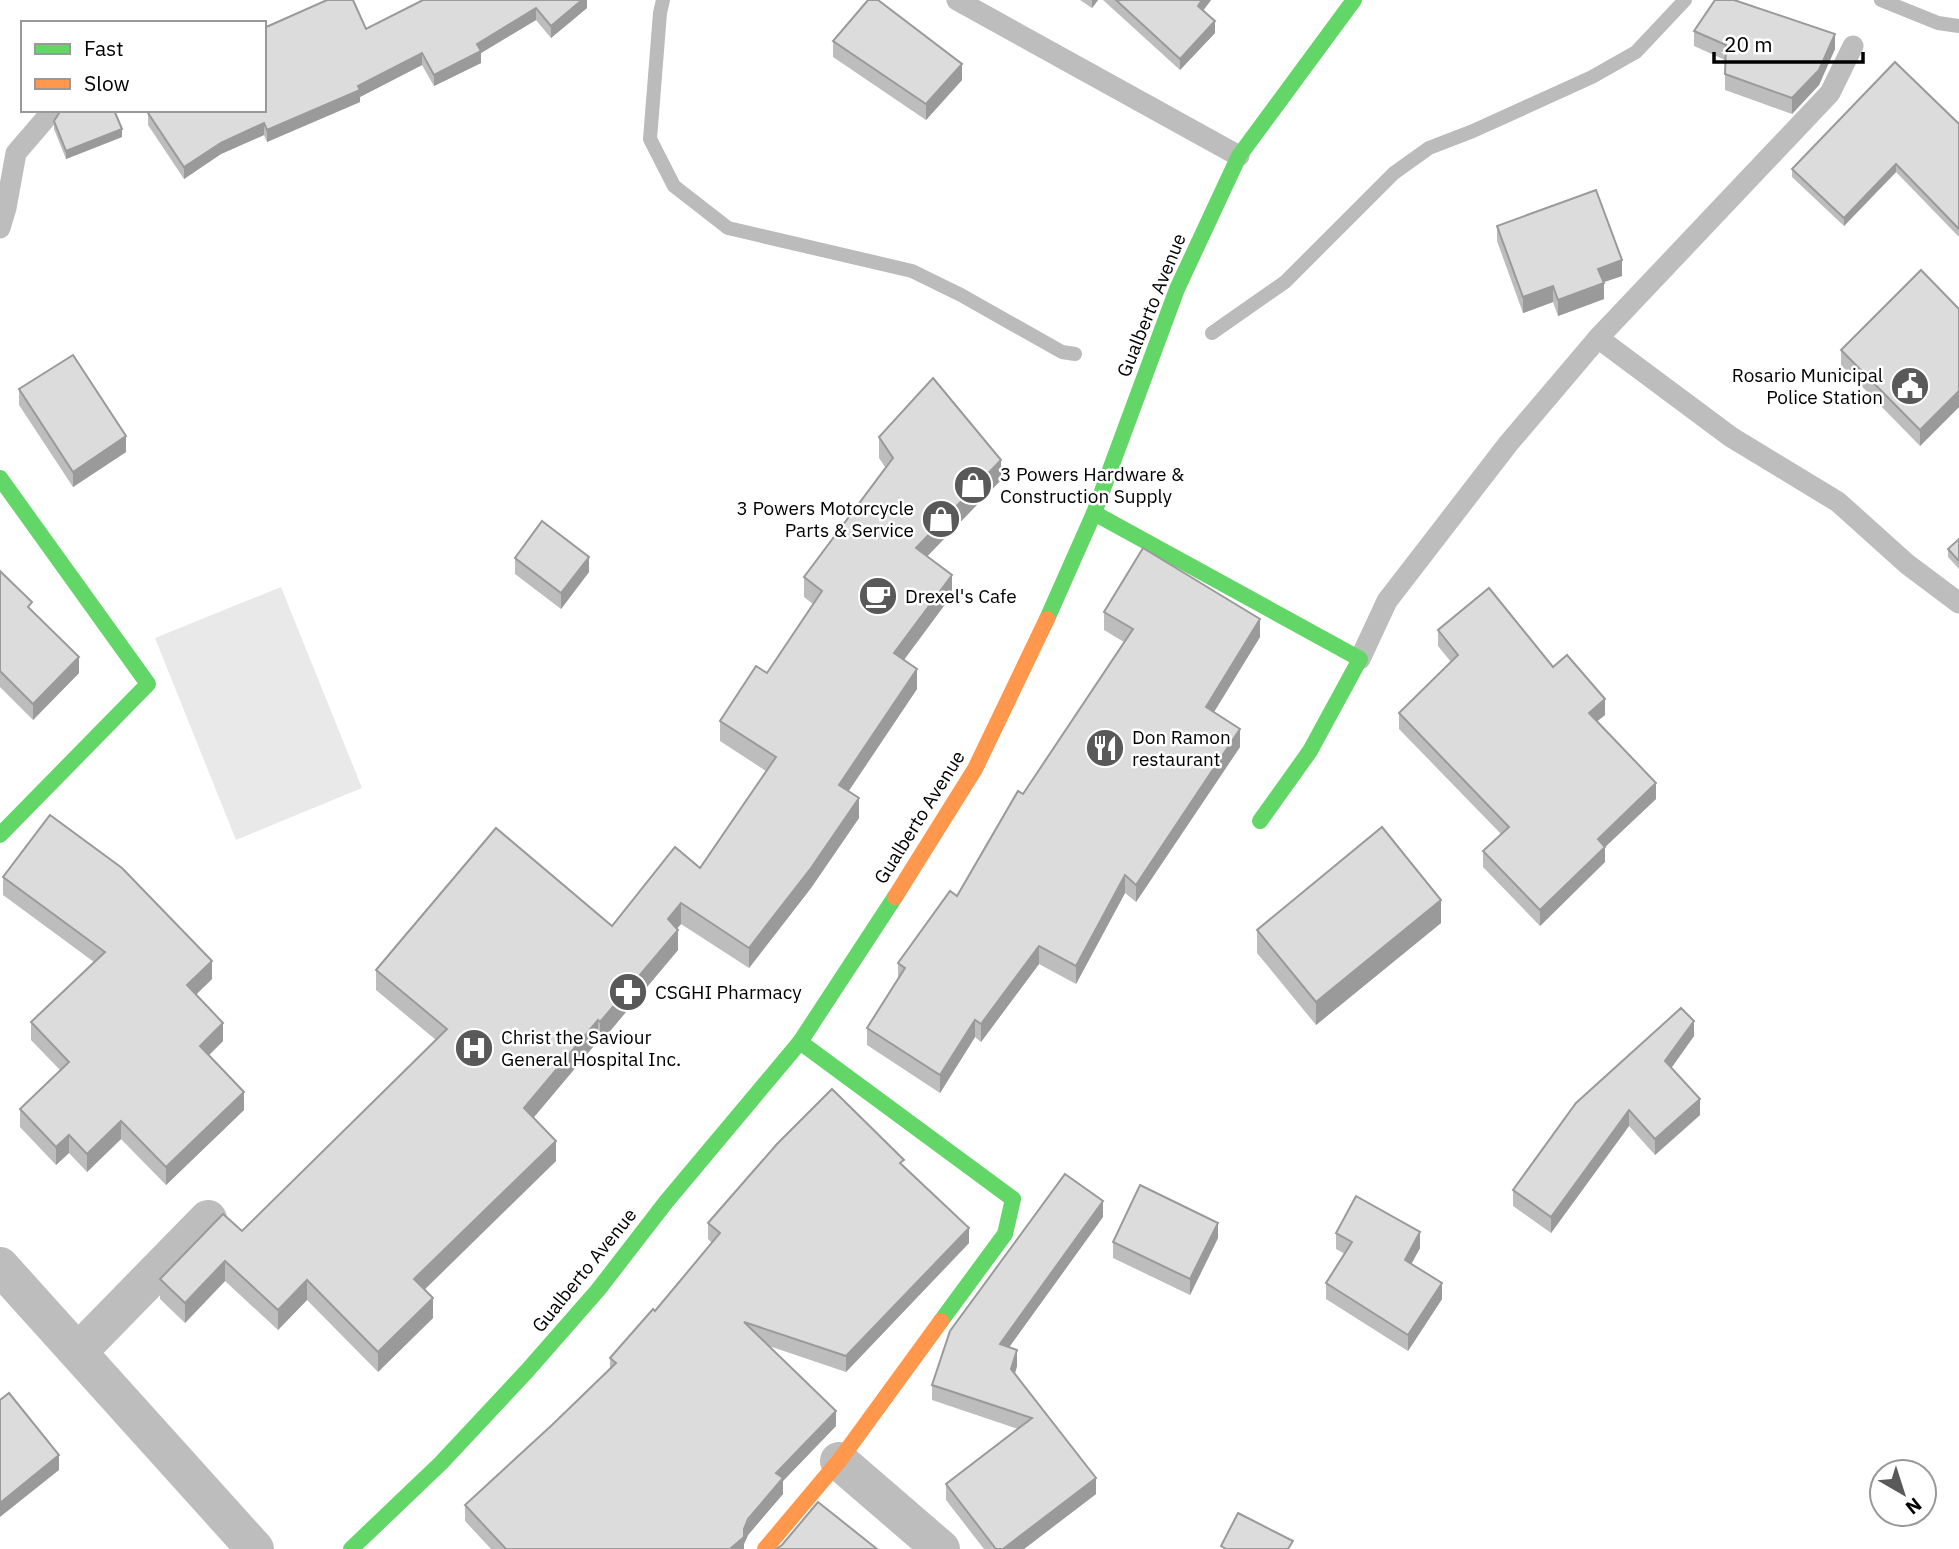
<svg xmlns="http://www.w3.org/2000/svg" width="1959" height="1549" font-family="'IBM Plex Sans',sans-serif">
	<style>
		.pitch { fill: #e9e9e9 }
		.lines { fill: none; stroke-linecap: round; stroke-linejoin: round }
		.stream { stroke: #bbb; stroke-width: 14 }
		.lane { stroke: #bdbdbd; stroke-width: 21 }
		.street { stroke: #bdbdbd; stroke-width: 38 }
		.fast { stroke: #63d668; stroke-width: 16 }
		.slow { stroke: #ff974d; stroke-width: 16 }
		.wall { fill: #bdbdbd }
		.shaded-wall { fill: #9a9a9a }
		.building { fill: #dcdcdc; stroke: #9a9a9a; stroke-width: 2 }
		.labels { text-anchor: middle; dominant-baseline: central; stroke-width: 5; stroke-linejoin: round; paint-order: stroke }
		.street-label { font-size: 19px; fill: #000; stroke: #fff }
		.poi-label { font-size: 19px; fill: #000; stroke: #fff; text-anchor: start }
	</style>
	<rect width="100%" height="100%" fill="#fff"/>
	<!-- pitch -->
	<path class="pitch" d="M 281,587 L 362,788 L 236,840 L 155,638 Z"/>
	<g class="lines">
		<!-- stream -->
		<g class="stream">
			<path d="M 663,0 L 660,13 L 650,139 L 674,186 L 728,228 L 912,271 L 961,295 L 1062,352 L 1075,354"/>
			<path d="M 1881,0 L 1938,23 L 1959,26"/>
			<path d="M 1212,333 L 1285,282 L 1394,173 L 1429,148 L 1473,131 L 1592,77 L 1636,52 L 1685,0"/>
		</g>
		<!-- lane -->
		<g class="lane">
			<path d="M 957,0 L 1239,156"/>
			<path d="M 0,228 L 6,208 L 16,153 L 53,110"/>
			<path d="M 1598,338 L 1731,437 L 1838,502 L 1907,564 L 1959,603"/>
			<path d="M 1360,659 L 1387,601 L 1508,444 L 1598,338 L 1830,93 L 1853,46"/>
		</g>
		<!-- street -->
		<g class="street">
			<path d="M 0,1266 L 255,1549"/>
			<path d="M 79,1351 L 208,1219"/>
			<path d="M 839,1461 L 941,1549"/>
		</g>
		<!-- fast -->
		<g class="fast">
			<path d="M 0,478 L 148,684 L 0,835"/>
			<path d="M 1094,513 L 1360,659 L 1310,751 L 1260,821"/>
			<path d="M 1047,619 L 1094,513 L 1177,289 L 1239,156 L 1354,0"/>
			<path d="M 800,1042 L 1013,1199 L 1005,1234 L 941,1321"/>
			<path d="M 351,1549 L 441,1463 L 527,1371 L 598,1290 L 666,1202 L 800,1042 L 895,897"/>
		</g>
		<!-- slow -->
		<g class="slow">
			<path d="M 895,897 L 975,769 L 1047,619"/>
			<path d="M 765,1549 L 839,1461 L 941,1321"/>
		</g>
	</g>
	<!-- wall -->
	<g class="wall">
		<path d="M 587,0 L 587,8 L 551,38 L 536,20 L 481,53 L 481,63 L 434,86 L 422,65 L 360,97 L 360,102 L 267,142 L 264,135 L 221,154 L 184,179 L 148,125 L 148,113 L 366,29 Z"/>
		<path d="M 1080,0 L 1098,0 L 1092,8 Z"/>
		<path d="M 1103,0 L 1211,0 L 1203,11 L 1215,33 L 1180,70 Z"/>
		<path d="M 1694,31 L 1835,49 L 1819,85 L 1792,114 L 1725,90 L 1725,60 L 1694,46 Z"/>
		<path d="M 833,41 L 962,80 L 926,120 L 833,57 Z"/>
		<path d="M 54,121 L 122,137 L 66,159 L 54,129 Z"/>
		<path d="M 1959,124 L 1959,237 L 1896,172 L 1844,226 L 1792,177 L 1792,169 Z"/>
		<path d="M 1497,226 L 1622,276 L 1604,282 L 1604,299 L 1558,316 L 1553,302 L 1523,313 L 1497,241 Z"/>
		<path d="M 1959,309 L 1959,407 L 1920,446 L 1841,365 L 1841,350 Z"/>
		<path d="M 19,389 L 126,452 L 73,487 L 19,405 Z"/>
		<path d="M 879,437 L 1001,480 L 927,556 L 952,595 L 904,660 L 917,689 L 849,791 L 859,818 L 811,888 L 749,968 L 681,924 L 677,928 L 678,950 L 600,1043 L 598,1041 L 533,1118 L 556,1161 L 424,1289 L 433,1318 L 378,1372 L 307,1300 L 278,1330 L 225,1281 L 185,1323 L 160,1299 L 160,1279 L 242,1231 L 436,1040 L 376,990 L 376,970 L 612,926 L 700,868 L 766,771 L 720,741 L 720,721 L 767,673 L 813,604 L 804,597 L 804,577 L 885,467 L 879,458 Z"/>
		<path d="M 1959,539 L 1959,569 L 1948,557 L 1948,549 Z"/>
		<path d="M 515,558 L 589,572 L 561,609 L 515,574 Z"/>
		<path d="M 0,571 L 79,673 L 33,720 L 0,687 Z"/>
		<path d="M 1104,612 L 1260,637 L 1214,712 L 1240,747 L 1136,902 L 1125,893 L 1076,984 L 1039,964 L 981,1042 L 975,1037 L 940,1093 L 867,1045 L 867,1028 L 898,980 L 898,963 L 957,896 L 1023,794 L 1124,642 L 1104,630 Z"/>
		<path d="M 1438,630 L 1553,667 L 1605,715 L 1597,721 L 1656,799 L 1605,847 L 1605,862 L 1540,926 L 1483,867 L 1483,851 L 1501,834 L 1399,729 L 1399,713 L 1451,662 L 1438,646 Z"/>
		<path d="M 3,877 L 212,979 L 196,995 L 223,1041 L 209,1055 L 244,1110 L 166,1185 L 121,1139 L 87,1172 L 69,1153 L 56,1165 L 20,1127 L 20,1109 L 60,1070 L 31,1040 L 31,1022 L 94,962 L 3,895 Z"/>
		<path d="M 1441,923 L 1316,1025 L 1257,953 L 1257,930 Z"/>
		<path d="M 1694,1036 L 1671,1068 L 1700,1115 L 1655,1155 L 1629,1126 L 1551,1233 L 1513,1206 L 1513,1190 Z"/>
		<path d="M 904,1166 L 969,1243 L 846,1372 L 769,1346 L 836,1426 L 783,1481 L 783,1494 L 748,1535 L 744,1544 L 744,1549 L 491,1549 L 465,1521 L 465,1505 L 552,1425 L 610,1368 L 610,1358 L 655,1311 L 712,1243 L 708,1239 L 708,1223 Z"/>
		<path d="M 1103,1217 L 1009,1347 L 1017,1366 L 1015,1374 L 1096,1494 L 1024,1549 L 984,1549 L 946,1500 L 946,1484 L 1018,1429 L 932,1400 L 932,1385 Z"/>
		<path d="M 1336,1233 L 1420,1248 L 1411,1264 L 1442,1299 L 1408,1351 L 1326,1299 L 1326,1283 L 1345,1254 L 1336,1249 Z"/>
		<path d="M 1218,1238 L 1190,1295 L 1113,1258 L 1113,1242 Z"/>
	</g>
	<!-- shaded-wall -->
	<g class="shaded-wall">
		<path d="M 582,0 L 587,0 L 587,8 L 551,38 L 551,26 Z"/>
		<path d="M 1092,0 L 1098,0 L 1092,8 Z"/>
		<path d="M 1202,0 L 1211,0 L 1198,17 L 1198,6 Z"/>
		<path d="M 536,8 L 536,20 L 481,53 L 481,63 L 434,86 L 434,75 L 477,44 Z"/>
		<path d="M 1215,21 L 1215,33 L 1180,70 L 1180,59 Z"/>
		<path d="M 1835,34 L 1835,49 L 1819,85 L 1792,114 L 1792,98 Z"/>
		<path d="M 422,53 L 422,65 L 360,97 L 360,102 L 267,142 L 267,130 L 358,86 Z"/>
		<path d="M 962,64 L 962,80 L 926,120 L 926,104 Z"/>
		<path d="M 264,123 L 264,135 L 221,154 L 184,179 L 184,167 L 221,143 Z"/>
		<path d="M 122,129 L 122,137 L 66,159 L 66,151 Z"/>
		<path d="M 1896,164 L 1896,172 L 1844,226 L 1844,218 Z"/>
		<path d="M 1622,260 L 1622,276 L 1598,284 L 1598,269 Z"/>
		<path d="M 1604,283 L 1604,299 L 1558,316 L 1558,300 Z"/>
		<path d="M 1553,286 L 1553,302 L 1523,313 L 1523,297 Z"/>
		<path d="M 1959,391 L 1959,407 L 1920,446 L 1920,430 Z"/>
		<path d="M 126,436 L 126,452 L 73,487 L 73,472 Z"/>
		<path d="M 1001,460 L 1001,480 L 916,568 L 916,548 Z"/>
		<path d="M 589,557 L 589,572 L 561,609 L 561,593 Z"/>
		<path d="M 952,575 L 952,595 L 894,673 L 894,653 Z"/>
		<path d="M 1260,619 L 1260,637 L 1206,725 L 1206,707 Z"/>
		<path d="M 79,657 L 79,673 L 33,720 L 33,704 Z"/>
		<path d="M 917,669 L 917,689 L 839,805 L 839,785 Z"/>
		<path d="M 1605,699 L 1605,715 L 1589,728 L 1589,713 Z"/>
		<path d="M 1240,729 L 1240,747 L 1136,902 L 1136,885 Z"/>
		<path d="M 1656,783 L 1656,799 L 1605,847 L 1605,862 L 1540,926 L 1540,910 L 1598,839 Z"/>
		<path d="M 859,798 L 859,818 L 811,888 L 749,968 L 749,948 Z"/>
		<path d="M 1125,875 L 1125,893 L 1076,984 L 1076,966 Z"/>
		<path d="M 1441,900 L 1441,923 L 1316,1025 L 1316,1002 Z"/>
		<path d="M 681,903 L 681,924 L 668,939 L 668,919 Z"/>
		<path d="M 678,930 L 678,950 L 600,1043 L 600,1022 Z"/>
		<path d="M 1039,946 L 1039,964 L 981,1042 L 981,1024 Z"/>
		<path d="M 212,961 L 212,979 L 187,1003 L 187,985 Z"/>
		<path d="M 598,1020 L 598,1041 L 524,1129 L 524,1108 Z"/>
		<path d="M 975,1020 L 975,1037 L 940,1093 L 940,1075 Z"/>
		<path d="M 1694,1021 L 1694,1036 L 1665,1077 L 1665,1061 Z"/>
		<path d="M 223,1023 L 223,1041 L 200,1064 L 200,1046 Z"/>
		<path d="M 244,1092 L 244,1110 L 166,1185 L 166,1167 Z"/>
		<path d="M 1700,1099 L 1700,1115 L 1655,1155 L 1655,1139 Z"/>
		<path d="M 1629,1110 L 1629,1126 L 1551,1233 L 1551,1217 Z"/>
		<path d="M 121,1121 L 121,1139 L 87,1172 L 87,1154 Z"/>
		<path d="M 69,1135 L 69,1153 L 56,1165 L 56,1147 Z"/>
		<path d="M 556,1141 L 556,1161 L 414,1300 L 414,1279 Z"/>
		<path d="M 1103,1201 L 1103,1217 L 1000,1360 L 1000,1344 Z"/>
		<path d="M 1218,1223 L 1218,1238 L 1190,1295 L 1190,1279 Z"/>
		<path d="M 969,1228 L 969,1243 L 846,1372 L 846,1356 Z"/>
		<path d="M 1420,1232 L 1420,1248 L 1405,1276 L 1405,1260 Z"/>
		<path d="M 225,1261 L 225,1281 L 185,1323 L 185,1303 Z"/>
		<path d="M 307,1280 L 307,1300 L 278,1330 L 278,1310 Z"/>
		<path d="M 1442,1283 L 1442,1299 L 1408,1351 L 1408,1335 Z"/>
		<path d="M 433,1298 L 433,1318 L 378,1372 L 378,1352 Z"/>
		<path d="M 1017,1350 L 1017,1366 L 1011,1385 L 1011,1369 Z"/>
		<path d="M 836,1411 L 836,1426 L 783,1481 L 783,1494 L 748,1535 L 744,1544 L 744,1549 L 730,1549 L 744,1529 L 776,1473 Z"/>
		<path d="M 59,1455 L 59,1470 L 0,1517 L 0,1503 Z"/>
		<path d="M 1096,1478 L 1096,1494 L 1024,1549 L 1003,1549 Z"/>
	</g>
	<!-- building -->
	<g class="building">
		<path d="M 327,0 L 353,0 L 366,29 L 423,0 L 582,0 L 551,26 L 536,8 L 477,44 L 481,51 L 434,75 L 422,53 L 358,86 L 360,90 L 267,130 L 264,123 L 221,143 L 184,167 L 148,113 L 152,110 L 264,110 L 264,28 Z"/>
		<path d="M 868,0 L 878,0 L 962,64 L 926,104 L 833,41 Z"/>
		<path d="M 1116,0 L 1202,0 L 1198,6 L 1215,21 L 1180,59 Z"/>
		<path d="M 1715,0 L 1734,0 L 1835,34 L 1819,70 L 1792,98 L 1725,74 L 1726,45 L 1694,31 Z"/>
		<path d="M 1895,62 L 1959,124 L 1959,229 L 1896,164 L 1844,218 L 1792,169 Z"/>
		<path d="M 61,110 L 114,110 L 122,129 L 66,151 L 54,121 Z"/>
		<path d="M 1596,190 L 1622,260 L 1598,269 L 1604,283 L 1558,300 L 1553,286 L 1523,297 L 1497,226 Z"/>
		<path d="M 1921,270 L 1959,309 L 1959,391 L 1920,430 L 1841,350 Z"/>
		<path d="M 73,355 L 126,436 L 73,472 L 19,389 Z"/>
		<path d="M 933,378 L 1001,460 L 916,548 L 952,575 L 894,653 L 917,669 L 839,785 L 859,798 L 811,868 L 749,948 L 681,903 L 668,919 L 678,930 L 600,1022 L 598,1020 L 524,1108 L 556,1141 L 414,1279 L 433,1298 L 378,1352 L 307,1280 L 278,1310 L 225,1261 L 185,1303 L 160,1279 L 223,1214 L 242,1231 L 447,1029 L 376,970 L 496,828 L 612,926 L 675,847 L 700,868 L 776,757 L 720,721 L 756,666 L 767,673 L 822,591 L 804,577 L 893,458 L 879,437 Z"/>
		<path d="M 542,521 L 589,557 L 561,593 L 515,558 Z"/>
		<path d="M 1959,539 L 1959,561 L 1948,549 Z"/>
		<path d="M 1143,548 L 1260,619 L 1206,707 L 1240,729 L 1136,885 L 1125,875 L 1076,966 L 1039,946 L 981,1024 L 975,1020 L 940,1075 L 867,1028 L 905,968 L 898,963 L 950,891 L 957,896 L 1018,791 L 1023,794 L 1133,629 L 1104,612 Z"/>
		<path d="M 0,571 L 32,602 L 28,607 L 79,657 L 33,704 L 0,671 Z"/>
		<path d="M 1489,588 L 1553,667 L 1567,655 L 1605,699 L 1589,713 L 1656,783 L 1598,839 L 1605,847 L 1540,910 L 1483,851 L 1509,827 L 1399,713 L 1458,655 L 1438,630 Z"/>
		<path d="M 50,815 L 122,868 L 212,961 L 187,985 L 223,1023 L 200,1046 L 244,1092 L 166,1167 L 121,1121 L 87,1154 L 69,1135 L 56,1147 L 20,1109 L 69,1062 L 31,1022 L 105,952 L 3,877 Z"/>
		<path d="M 1382,827 L 1441,900 L 1316,1002 L 1257,930 Z"/>
		<path d="M 1681,1008 L 1694,1021 L 1665,1061 L 1700,1099 L 1655,1139 L 1629,1110 L 1551,1217 L 1513,1190 L 1576,1103 Z"/>
		<path d="M 832,1089 L 904,1160 L 900,1163 L 969,1228 L 846,1356 L 744,1322 L 836,1411 L 776,1473 L 783,1478 L 748,1519 L 744,1529 L 744,1537 L 730,1549 L 506,1549 L 465,1505 L 552,1425 L 616,1363 L 610,1358 L 653,1309 L 655,1311 L 720,1233 L 708,1223 L 777,1144 Z"/>
		<path d="M 1065,1174 L 1103,1201 L 1000,1344 L 1017,1350 L 1011,1369 L 1096,1478 L 1003,1549 L 996,1549 L 946,1484 L 1032,1418 L 932,1385 L 950,1331 Z"/>
		<path d="M 1140,1185 L 1218,1223 L 1190,1279 L 1113,1242 Z"/>
		<path d="M 1356,1196 L 1420,1232 L 1405,1260 L 1442,1283 L 1408,1335 L 1326,1283 L 1352,1242 L 1336,1233 Z"/>
		<path d="M 9,1393 L 59,1455 L 0,1503 L 0,1400 Z"/>
		<path d="M 818,1502 L 877,1549 L 776,1549 L 782,1545 Z"/>
		<path d="M 1238,1513 L 1293,1541 L 1288,1549 L 1226,1549 L 1221,1546 Z"/>
	</g>
	<!-- icons -->
	<defs>
		<g id="civic-disc" transform="scale(2.0125)"><circle r="9.5" fill="#595959" stroke="#fff"/><path d="M-.6-6.5H3V-4.5H.6V-3L4-1V1h2V6H-6V1h2V-1L-.6-3ZM-1.2 2.5V6h2.4V2.5Z" fill="#fff"/></g>
		<g id="shop-disc" transform="scale(2.0125)"><circle r="9.5" fill="#595959" stroke="#fff"/><path d="M-5-2.5h2.3a2.7 3.5 0 0 1 5.4 0H5L5.5 6h-11ZM-1.5-2.5h3a1.5 2.3 0 0 0-3 0Z" fill="#fff"/></g>
		<g id="cafe-disc" transform="scale(2.0125)"><circle r="9.5" fill="#595959" stroke="#fff"/><path d="M-5.5-4.5H6V0H3Q3 3.5 0 3.5H-2.5Q-5.5 3.5-5.5 0ZM3-3.2v2h1.7v-2ZM-6 4.5H4V6H-6Z" fill="#fff"/></g>
		<g id="restaurant-disc" transform="scale(2.0125)"><circle r="9.5" fill="#595959" stroke="#fff"/><path d="M-5-6h1v4h1v-4h1v4h1v-4h1v5L-1.5 .5V6h-2V.5L-5-1ZM5-6V6H3V1.5H1.5Q1.5-4 5-6Z" fill="#fff"/></g>
		<g id="pharmacy-disc" transform="scale(2.0125)"><circle r="9.5" fill="#595959" stroke="#fff"/><path d="M-2-6h4v4h4v4h-4v4h-4v-4h-4v-4h4Z" fill="#fff"/></g>
		<g id="hospital-disc" transform="scale(2.0125)"><circle r="9.5" fill="#595959" stroke="#fff"/><path d="M-5-5h3v3.5h4V-5h3V5h-3V1.5h-4V5h-3Z" fill="#fff"/></g>
	</defs>
	<g fill-rule="evenodd">
		<use href="#civic-disc" x="1910" y="386"/>
		<use href="#shop-disc" x="973" y="485"/>
		<use href="#shop-disc" x="941" y="519"/>
		<use href="#cafe-disc" x="878" y="596"/>
		<use href="#restaurant-disc" x="1105" y="748"/>
		<use href="#pharmacy-disc" x="628" y="992"/>
		<use href="#hospital-disc" x="474" y="1048"/>
	</g>
	<g class="labels">
		<!-- street labels -->
		<g class="street-label">
			<text transform="translate(1151 305) rotate(-68)">Gualberto Avenue</text>
			<text transform="translate(919 817) rotate(-58)">Gualberto Avenue</text>
			<text transform="translate(584 1270) rotate(-51)">Gualberto Avenue</text>
		</g>
		<!-- poi labels -->
		<g class="poi-label">
			<text x="1883" y="375" text-anchor="end">Rosario Municipal<tspan x="1883" dy="22">Police Station</tspan></text>
			<text x="1000" y="474">3 Powers Hardware &amp;<tspan x="1000" dy="22">Construction Supply</tspan></text>
			<text x="914" y="508" text-anchor="end">3 Powers Motorcycle<tspan x="914" dy="22">Parts &amp; Service</tspan></text>
			<text x="905" y="596">Drexel's Cafe</text>
			<text x="1132" y="737">Don Ramon<tspan x="1132" dy="22">restaurant</tspan></text>
			<text x="655" y="992">CSGHI Pharmacy</text>
			<text x="501" y="1037">Christ the Saviour<tspan x="501" dy="22">General Hospital Inc.</tspan></text>
		</g>
	</g>
	<!-- legend -->
	<rect x="21" y="21" width="245" height="91" fill="#ffffff" stroke="#999999" stroke-width="2"/>
	<rect x="35" y="44" width="35" height="10" fill="#63d668" stroke="#999999" stroke-width="2"/>
	<text x="84" y="56" font-size="21" fill="#000000">Fast</text>
	<rect x="35" y="79" width="35" height="10" fill="#ff974d" stroke="#999999" stroke-width="2"/>
	<text x="84" y="91" font-size="21" fill="#000000">Slow</text>
	<!-- north arrow -->
	<g transform="translate(1903 1493) rotate(141)"><circle r="33" fill="#ffffff" stroke="#999999" stroke-width="2"/>
	<path d="M0-5L12 26L0 18L-12 26Z" fill="#595959"/>
	<text y="-10" font-size="19" font-weight="bold" text-anchor="middle" fill="#000000">N</text>
	</g>
	<!-- scale -->
	<path d="M1714 52v10h149v-10" fill="none" stroke="#000000" stroke-width="3.5"/>
	<text x="1724" y="52" font-size="21" fill="#000000" stroke="#ffffff" stroke-width="5" paint-order="stroke">20 m</text>
</svg>
